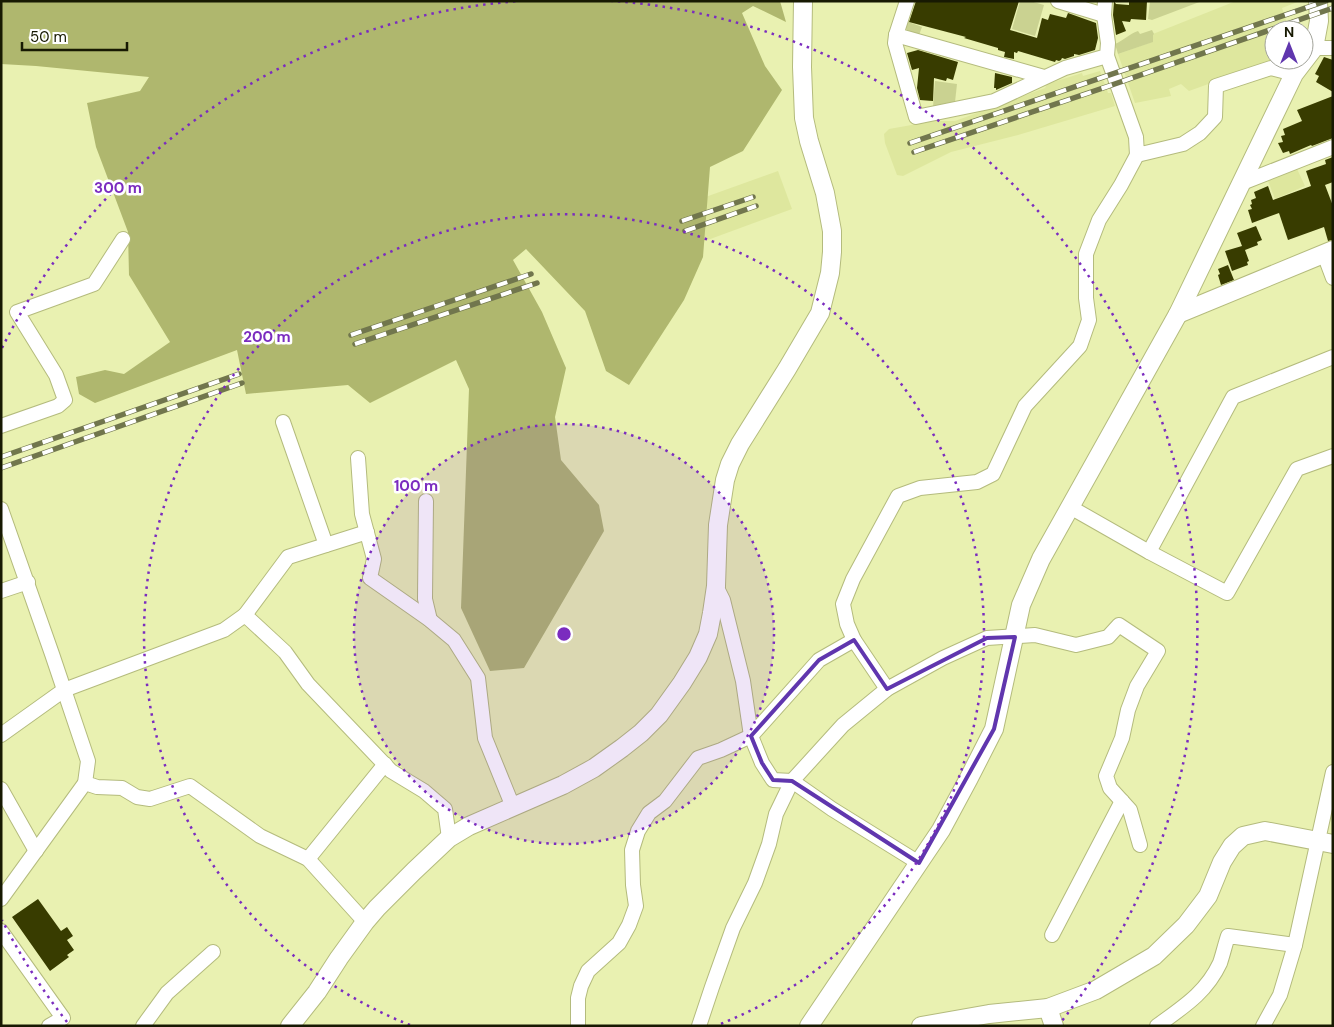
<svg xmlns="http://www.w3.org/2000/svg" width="1334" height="1027" font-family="'DM Sans',sans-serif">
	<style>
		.built { fill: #dee79e }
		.green { fill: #cad291 }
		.forest { fill: #afb76e }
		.building { fill: #383c00 }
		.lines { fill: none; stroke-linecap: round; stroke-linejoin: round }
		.minor-casing { stroke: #b4bb7d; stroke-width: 16 }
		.tertiary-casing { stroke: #b4bb7d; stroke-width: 20 }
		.minor { stroke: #fff; stroke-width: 14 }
		.tertiary { stroke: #fff; stroke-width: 18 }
		.rail-casing { stroke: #71764d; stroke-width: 5.5 }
		.rail { stroke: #fff; stroke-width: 4; stroke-dasharray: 11; stroke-linecap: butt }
		.marked { fill: none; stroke: #6036ae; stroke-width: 4; stroke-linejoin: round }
		.ring { fill: none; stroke: #7b2cbf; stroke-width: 2.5; stroke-dasharray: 2.5 5 }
		.centre { fill: #7b2cbf; stroke: #fff; stroke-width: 2.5 }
		.ring-label { font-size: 15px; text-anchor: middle; font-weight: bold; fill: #7b2cbf; stroke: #fff; stroke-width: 5; stroke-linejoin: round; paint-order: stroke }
	</style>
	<rect width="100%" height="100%" fill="#e9f1b1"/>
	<!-- built -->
	<g class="built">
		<path d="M 1236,1 L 1300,1 L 1282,8 L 1289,30 L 1274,30 L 1274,60 L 1275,60 L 1189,91 L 1181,84 L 1169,89 L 1171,96 L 1135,103 L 1118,54 L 1152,42 L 1153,34 Z"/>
		<path d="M 1100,71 L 1108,93 L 1111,93 L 1115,106 L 1018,135 L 951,152 L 903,176 L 897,175 L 885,143 L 884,134 L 889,129 L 934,121 L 955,121 L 1045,88 L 1047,84 L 1082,73 L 1083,76 Z"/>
		<path d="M 1297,169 L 1305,186 L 1275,199 L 1268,181 Z"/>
		<path d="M 778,171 L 792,209 L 675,252 L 661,213 Z"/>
	</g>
	<!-- green -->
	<g class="green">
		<path d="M 1020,1 L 1030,1 L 1044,5 L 1035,36 L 1012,29 Z"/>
		<path d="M 1150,1 L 1202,1 L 1152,20 L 1148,19 Z"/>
		<path d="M 906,21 L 922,27 L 919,35 L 907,30 L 905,26 Z"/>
		<path d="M 1152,30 L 1154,34 L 1153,35 L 1153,42 L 1118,54 L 1115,44 C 1124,40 1129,34 1138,31 L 1140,34 Z"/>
		<path d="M 935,81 L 957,84 L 955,102 L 933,107 Z"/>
	</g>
	<!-- forest -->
	<path class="forest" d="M 1,1 L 780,1 L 786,22 L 753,6 L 742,13 L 765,66 L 782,90 L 743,151 L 710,167 L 703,257 L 684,300 L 629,385 L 606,371 L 585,311 L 526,249 L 513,260 L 542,312 L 566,368 L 555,417 L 561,460 L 599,505 L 604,531 L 524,668 L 490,671 L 461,608 L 469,389 L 456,360 L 370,403 L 348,385 L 246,394 L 237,350 L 95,403 L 79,394 L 76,377 L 105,370 L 124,374 L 170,342 L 129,275 L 128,232 L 96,147 L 87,103 L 140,91 L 149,77 L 36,66 L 1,64 Z"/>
	<!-- building -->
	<g class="building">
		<path d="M 916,1 L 1019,1 L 1010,30 L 1037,38 L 1042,18 L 1048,20 L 1050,14 L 1066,18 L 1068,13 L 1096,23 L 1098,38 L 1095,50 L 1079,55 L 1074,54 L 1074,56 L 1065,59 L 1062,58 L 1061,60 L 1059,61 L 1056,60 L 1055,62 L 1018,51 L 1017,53 L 1014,52 L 1014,59 L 1004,57 L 1005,52 L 998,50 L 998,48 L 964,38 L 966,37 L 909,22 Z"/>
		<path d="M 1114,1 L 1116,4 L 1129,5 L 1129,2 L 1147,1 L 1146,20 L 1131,19 L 1130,22 L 1122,21 L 1126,31 L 1116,35 L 1113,15 Z"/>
		<path d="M 918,50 L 958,62 L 953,80 L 947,78 L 946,81 L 934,78 L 933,101 L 920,100 L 917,88 L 919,68 L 912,70 L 907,53 Z"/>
		<path d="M 1324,57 L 1333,60 L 1333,92 L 1316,82 L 1319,76 L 1315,74 Z"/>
		<path d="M 995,73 L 1012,77 L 1012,83 L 996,90 L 996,88 L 994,88 Z"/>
		<path d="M 1333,96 L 1333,138 L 1312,146 L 1311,145 L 1290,154 L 1289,151 L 1283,153 L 1278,143 L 1283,142 L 1281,136 L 1285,135 L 1283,129 L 1302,121 L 1297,110 Z"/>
		<path d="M 1333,157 L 1333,182 L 1325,185 L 1333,206 L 1333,240 L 1328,241 L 1324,227 L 1288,240 L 1279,213 L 1252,223 L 1248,210 L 1252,209 L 1250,205 L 1252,204 L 1251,200 L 1256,198 L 1254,192 L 1268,186 L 1273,200 L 1311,186 L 1306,171 L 1326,164 L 1325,160 Z"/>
		<path d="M 1256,226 L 1262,240 L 1257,242 L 1258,245 L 1245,250 L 1249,261 L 1247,262 L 1248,265 L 1232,271 L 1225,251 L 1242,246 L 1237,233 Z"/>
		<path d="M 1228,265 L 1234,280 L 1221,285 L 1218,275 L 1220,274 L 1218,269 Z"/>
		<path d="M 38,899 L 61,931 L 67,927 L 73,936 L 67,940 L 74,950 L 67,955 L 69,957 L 50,971 L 12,917 Z"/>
	</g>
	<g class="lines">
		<!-- minor casing -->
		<g class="minor-casing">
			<g id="minor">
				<path d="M 907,1 L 896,35 L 895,43 L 916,117 L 994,101 L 1065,68 L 1107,56 L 1108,43 L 1104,15 L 1105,1"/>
				<path d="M 1058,1 L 1104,15"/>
				<path d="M 896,35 L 1044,77"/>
				<path d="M 1314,48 L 1333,48"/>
				<path d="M 1107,56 L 1136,137 L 1137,155 L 1183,144 L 1200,133 L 1215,117 L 1216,86 L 1271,68 L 1294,74"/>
				<path d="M 1242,183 L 1333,147"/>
				<path d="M 1324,254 L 1333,278"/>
				<path d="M 283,422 L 326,545"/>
				<path d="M 1,426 L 58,406 L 65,400 L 56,375 L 17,312 L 94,284 L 123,239"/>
				<path d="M 358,458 L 362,514 L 374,559 L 370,578 L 430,620 L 454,640 L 478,678 L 485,738 L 513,807"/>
				<path d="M 426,501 L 425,599 L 430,620"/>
				<path d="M 1070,507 L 1149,552 L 1233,397 L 1333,357"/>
				<path d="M 1,509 L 52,654 L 88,761 L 85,783 L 1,899"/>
				<path d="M 1149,552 L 1227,593 L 1297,469 L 1333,456"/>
				<path d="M 716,586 L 723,600 L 743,681 L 751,736 L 762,763 L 773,780 L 792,781 L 832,809 L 919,863"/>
				<path d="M 1,591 L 28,582"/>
				<path d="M 245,615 L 288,557 L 367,532"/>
				<path d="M 887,689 L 854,640 L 847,624 L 843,604 L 853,579 L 898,496 L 920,488 L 977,482 L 993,474 L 1025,406 L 1080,346 L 1089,320 L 1086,298 L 1086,254 L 1099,220 L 1121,185 L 1137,155"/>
				<path d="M 1,735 L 64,690 L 224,630 L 245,615 L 285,652 L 308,684 L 391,771 L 424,791 L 445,809 L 449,838"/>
				<path d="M 85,783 L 97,787 L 122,788 L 137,797 L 150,799 L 190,786 L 260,836 L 308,859 L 365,922"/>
				<path d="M 1,789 L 36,851"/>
				<path d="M 308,859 L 385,764"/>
				<path d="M 1,931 L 63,1018 L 49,1026"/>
				<path d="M 1052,935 L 1122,801"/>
				<path d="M 143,1026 L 167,993 L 213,952"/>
				<path d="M 578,1026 L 578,998 L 581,986 L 588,971 L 619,943 L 629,925 L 636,906 L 633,885 L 632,850 L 638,831 L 649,813 L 665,801 L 698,758 L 721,750 L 751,736 L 819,660 L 854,640"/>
				<path d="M 699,1026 L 712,987 L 733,928 L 755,883 L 769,844 L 776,814 L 792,781 L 843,725 L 887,689 L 943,658 L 987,638 L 1035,635 L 1076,645 L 1108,637 L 1119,625 L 1158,651 L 1137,686 L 1128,710 L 1122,738 L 1106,776 L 1110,788 L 1130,810 L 1140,845"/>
				<path d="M 1157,1026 C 1183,1007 1206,993 1220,963 C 1223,954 1225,945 1228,936 L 1295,945"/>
				<path d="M 1263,1026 L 1280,995 L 1295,945 L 1333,772"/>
			</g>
		</g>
		<!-- tertiary casing -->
		<g class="tertiary-casing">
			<g id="tertiary">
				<path d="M 1178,314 L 1333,250"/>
				<path d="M 1048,1008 L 1054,1026"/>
				<path d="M 290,1026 L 317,992 L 339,958 L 365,922 L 377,908 L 414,871 L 449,838 L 469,826 L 563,785 L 594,768 L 622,748 L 641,733 L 659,715 L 682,683 L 698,657 L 708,634 L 712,613 L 716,586 L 718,525 L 725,480 L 730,464 L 740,444 L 787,369 L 820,313 L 830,273 L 832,252 L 832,231 L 825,193 L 809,141 L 804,118 L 802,67 L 803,1"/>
				<path d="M 809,1026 L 941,830 L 969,778 L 994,729 L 1021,605 L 1041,559 L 1178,314 L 1294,74 L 1314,48 L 1319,21 L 1318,1"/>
				<path d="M 921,1026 L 989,1014 L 1048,1008 L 1096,990 L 1154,956 L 1186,925 L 1208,896 L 1222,862 L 1232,846 L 1243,836 L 1265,831 L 1333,844"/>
			</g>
		</g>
		<!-- minor -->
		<use href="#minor" class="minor"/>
		<!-- tertiary -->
		<use href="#tertiary" class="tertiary"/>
		<!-- rail casing -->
		<g class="rail-casing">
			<g id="rail">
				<path d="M 910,143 L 1326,1"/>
				<path d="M 914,152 L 1106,87 L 1333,8"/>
				<path d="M 682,221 L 753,197"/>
				<path d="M 685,231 L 756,206"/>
				<path d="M 351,335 L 531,274"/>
				<path d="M 355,344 L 537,283"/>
				<path d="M 1,457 L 239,374"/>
				<path d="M 1,468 L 242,383"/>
			</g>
		</g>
		<!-- rail -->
		<use href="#rail" class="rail"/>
	</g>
	<!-- marked area -->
	<path class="marked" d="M 1015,637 L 994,729 L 919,863 L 792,781 L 773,780 L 762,763 L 751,736 L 819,660 L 854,640 L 887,689 L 987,638 Z"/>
	<!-- distance rings -->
	<circle cx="564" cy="634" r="210" fill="#7b2cbf" fill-opacity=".12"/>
	<g class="ring">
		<circle cx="564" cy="634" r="210"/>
		<path d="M410 1025A420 420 0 1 1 718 1025"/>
		<path d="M67 1022A631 631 0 0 1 2 920M2 348A631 631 0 1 1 1061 1022"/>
	</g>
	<circle cx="564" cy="634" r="8" class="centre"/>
	<g class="ring-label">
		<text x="118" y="193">300 m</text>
		<text x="267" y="342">200 m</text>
		<text x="416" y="491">100 m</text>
	</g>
	<!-- border -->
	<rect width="1334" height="1027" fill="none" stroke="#171902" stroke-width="5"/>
	<!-- north arrow -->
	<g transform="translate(1289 45)"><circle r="24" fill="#ffffff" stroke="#a2a39a"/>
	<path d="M0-4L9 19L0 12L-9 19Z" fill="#6036ae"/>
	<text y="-8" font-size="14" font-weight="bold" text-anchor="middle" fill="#171902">N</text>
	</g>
	<!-- scale -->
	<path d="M22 42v8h105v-8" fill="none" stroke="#171902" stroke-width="2.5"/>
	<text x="30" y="42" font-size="15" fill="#171902" stroke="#ffffff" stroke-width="4" paint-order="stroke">50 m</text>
</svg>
